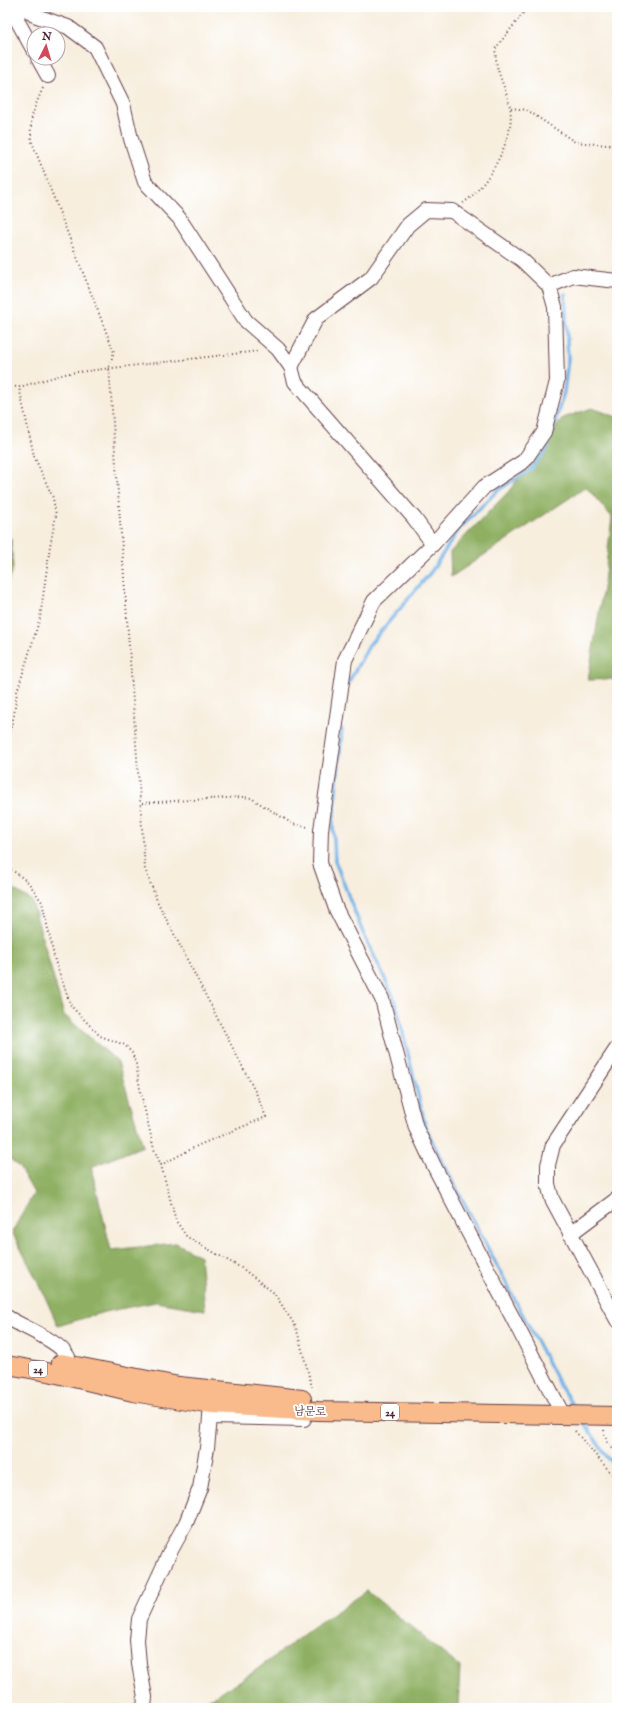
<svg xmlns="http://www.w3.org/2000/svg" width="624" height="1715" font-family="'IM FELL English','Noto Serif KR',serif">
	<rect width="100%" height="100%" fill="#fff"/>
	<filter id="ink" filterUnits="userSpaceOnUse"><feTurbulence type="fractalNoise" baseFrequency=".025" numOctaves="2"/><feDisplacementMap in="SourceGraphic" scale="8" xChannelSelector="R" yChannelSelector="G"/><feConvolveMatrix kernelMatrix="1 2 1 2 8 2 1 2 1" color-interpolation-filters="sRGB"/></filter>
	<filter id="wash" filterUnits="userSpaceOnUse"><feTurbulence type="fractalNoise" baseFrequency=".012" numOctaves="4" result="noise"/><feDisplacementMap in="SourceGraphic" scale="16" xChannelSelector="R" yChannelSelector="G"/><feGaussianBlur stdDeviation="0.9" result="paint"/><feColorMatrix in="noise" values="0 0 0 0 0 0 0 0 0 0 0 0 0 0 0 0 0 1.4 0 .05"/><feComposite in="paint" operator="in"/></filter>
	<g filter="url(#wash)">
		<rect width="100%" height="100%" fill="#f7eede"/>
		<g fill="#8fb063" stroke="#6c6847">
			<path d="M592 408 617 417V679L588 680 604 582 612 517 586 487 451 577 450 552 509 491 563 418Z"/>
			<path d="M7 538 11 539 13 568 7 584Z"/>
			<path d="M7 885 32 901 64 1015 118 1062 143 1146 91 1167 111 1250 176 1243 200 1256 205 1310 156 1302 104 1312 58 1326 42 1290 12 1232 34 1193 19 1167 7 1156Z"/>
			<path d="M367 1591 460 1667 458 1708H194L248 1676 315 1626Z"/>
		</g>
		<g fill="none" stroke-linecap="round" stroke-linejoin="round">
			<g stroke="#76b3e8" stroke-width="3.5">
				<path d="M347 685 370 644 431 572 459 529 498 490 531 469 547 449 564 392 568 359 565 294"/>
				<path d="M342 729 333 824 335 861 363 933 395 1000 426 1128 436 1149 559 1384 575 1409"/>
				<path d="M583 1421 607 1457 617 1467"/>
			</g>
		</g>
	</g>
	<g filter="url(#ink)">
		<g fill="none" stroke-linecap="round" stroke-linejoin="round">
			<defs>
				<g id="minor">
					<path d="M19 7 17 20 34 51"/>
					<path d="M25 7 34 15 68 27 95 47 123 104 131 139 145 182 179 218 246 321 278 349 291 367 295 382 414 518 433 544 374 601 345 660 321 830 320 863 336 909 382 999 416 1128 434 1166 563 1415"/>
					<path d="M38 58 48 76"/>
					<path d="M549 286 573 276 617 281"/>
					<path d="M291 367 316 319 371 278 408 225 426 210 452 211 522 260 549 286 555 307 557 381 544 432 524 461 484 487 433 544"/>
					<path d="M617 1048 553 1145 548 1165V1184L552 1199 617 1320"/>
					<path d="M570 1234 617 1199"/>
					<path d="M7 1317C22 1327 60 1341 68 1357 70 1362 69 1368 68 1373"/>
					<path d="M210 1417 304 1419"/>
					<path d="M144 1708 145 1697 139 1664 137 1640 139 1619 170 1552 186 1523 200 1488 207 1448 211 1408"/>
				</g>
				<g id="major">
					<path d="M61 1363 179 1386 302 1399"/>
					<path d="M7 1365 53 1373 133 1392 212 1405 318 1411 617 1416"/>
				</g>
			</defs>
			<use href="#minor" stroke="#643e46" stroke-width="16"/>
			<use href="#major" stroke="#643e46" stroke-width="20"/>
			<g stroke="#643e46" stroke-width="2" stroke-dasharray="1 3" stroke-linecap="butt">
				<path d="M43 88C34 108 28 120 32 142L114 352 109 367 145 869 158 903 256 1093 266 1117 199 1145 161 1165"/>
				<path d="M511 108 527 110 575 142 617 146"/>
				<path d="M463 203C487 188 516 137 510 108 508 95 502 83 498 70 496 63 496 56 495 49L528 7"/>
				<path d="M7 386 19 387 69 373 259 351"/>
				<path d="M7 743 14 715 17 692 40 618 50 546 56 515 53 498 34 456 19 387"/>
				<path d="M142 803 242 797 251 798 293 824 308 827"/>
				<path d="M7 869 12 870 28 882 42 902 55 961 71 1006 100 1036 125 1045 132 1053 136 1064 140 1089 154 1149 161 1165 176 1221 187 1237 243 1269 274 1293 296 1327 312 1387"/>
				<path d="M604 1430 607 1442 617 1454"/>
				<path d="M575 1431 617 1480"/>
			</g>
			<use href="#minor" stroke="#fff" stroke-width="14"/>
			<use href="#major" stroke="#fabb8c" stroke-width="18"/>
		</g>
	</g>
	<g text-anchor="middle" stroke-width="4" stroke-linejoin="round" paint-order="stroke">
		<g fill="#fff" stroke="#80626b" stroke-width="1">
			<rect x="29" y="1361" width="18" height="16" rx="3"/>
			<rect x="381" y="1404" width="18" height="16" rx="3"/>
		</g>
		<g font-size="10" font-weight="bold" fill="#4a1f2b">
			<text x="38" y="1373">24</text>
			<text x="390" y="1416">24</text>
		</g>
		<g font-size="11" fill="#4a1f2b" stroke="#fff">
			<text transform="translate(310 1411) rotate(2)" y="4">남문로</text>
		</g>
	</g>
	<rect width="624" height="1715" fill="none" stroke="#fff" stroke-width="24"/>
	<g transform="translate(46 46) rotate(5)"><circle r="19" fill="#ffffff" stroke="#b7a5aa"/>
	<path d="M0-3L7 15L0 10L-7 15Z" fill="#d1495b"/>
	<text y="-6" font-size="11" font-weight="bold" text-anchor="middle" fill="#4a1f2b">N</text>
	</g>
</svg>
